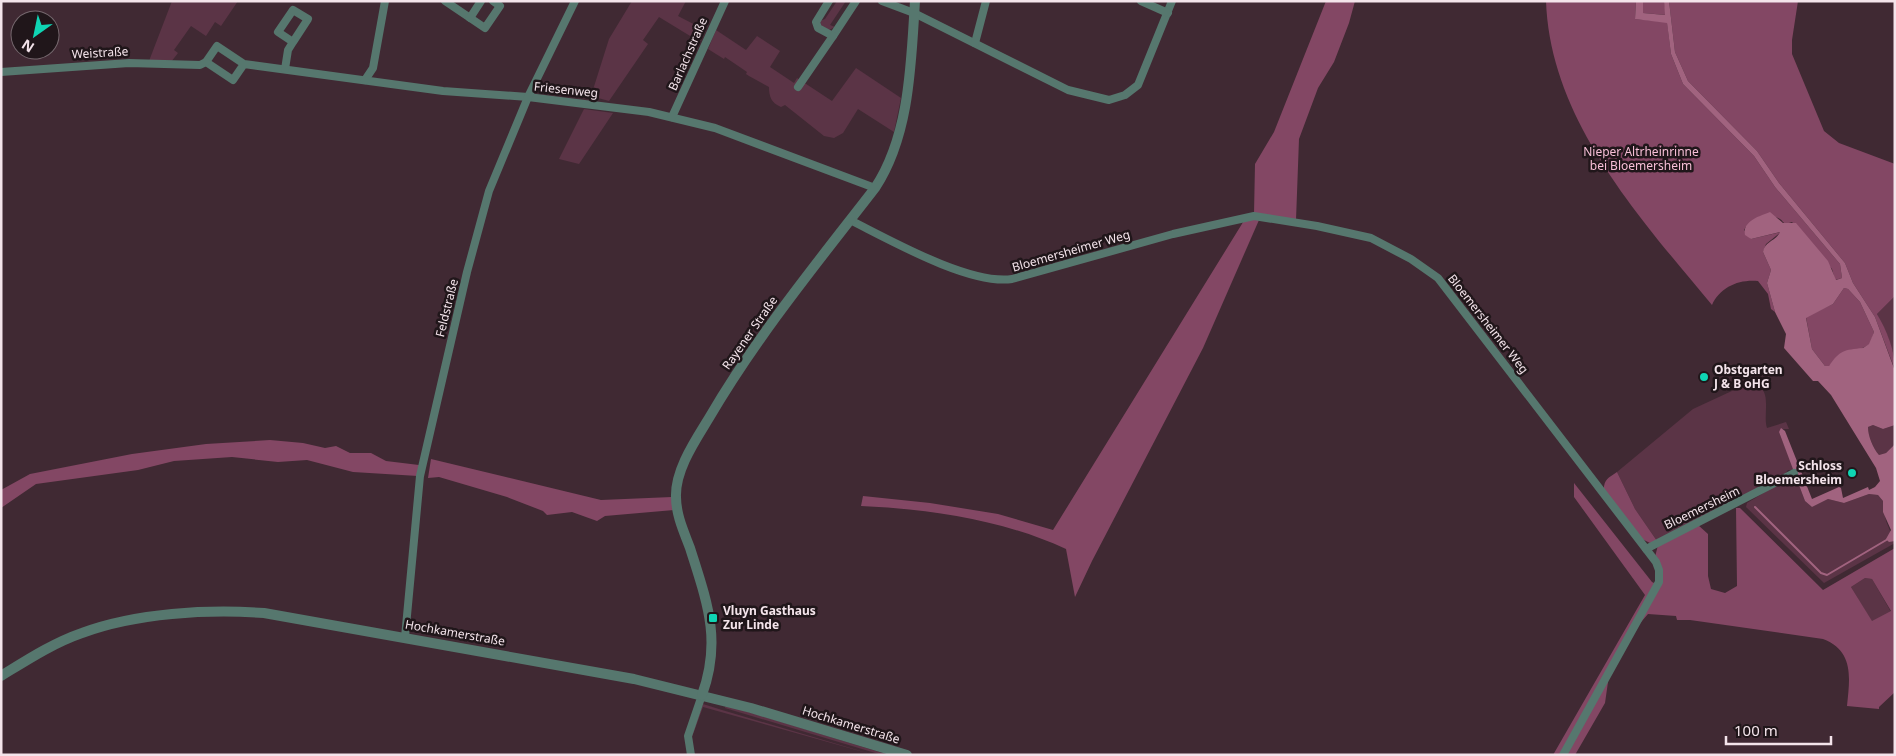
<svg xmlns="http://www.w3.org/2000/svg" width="1896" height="756" font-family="'Noto Sans',sans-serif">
	<rect width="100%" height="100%" fill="#402933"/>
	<g fill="#5b3446">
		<path d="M172 1H238L221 26 215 22 206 36 191 26 174 50 178 53 171 62 149 61Z"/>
		<path d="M632 1H686L678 16 705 30 700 42 659 17 643 40 648 44 609 101 591 96 609 39Z"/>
		<path d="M837 1H846L830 25 835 27 829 30 821 27 820 21 825 19Z"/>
		<path d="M716 30 746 50 757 36 780 51 770 67 794 83 797 78 832 101 856 68 901 98 894 132 858 109 843 133 834 138 824 136 785 105 781 107C771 103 769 96 769 87L749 76 746 74 747 72 725 57 724 59 708 49Z"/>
		<path d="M584 109 613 113 579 164 559 159Z"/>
		<path d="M1895 296V359L1888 337 1877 314Z"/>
		<path d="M1750 385C1775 385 1762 414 1767 428L1786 422 1789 429H1783L1779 432 1794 470H1788L1784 475 1657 541 1635 509 1617 472 1693 409 1734 390Z"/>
		<path d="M1873 425 1883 429 1895 425V444L1886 453 1879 455C1873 448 1868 436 1868 427Z"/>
		<path d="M1795 474 1805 501 1812 507 1828 499 1844 503 1869 494 1878 495 1883 501 1886 521 1895 543 1824 583 1746 507 1747 503Z"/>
		<path d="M1865 578 1872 579 1891 612 1872 622 1851 587Z"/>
		<path d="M703 704 722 710 874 755 703 707 692 737 693 755 690 740Z"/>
		<path d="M726 705 889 755H882L725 708Z"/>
	</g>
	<g fill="#834764" fill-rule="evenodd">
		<path d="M1326 1H1355L1349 23 1334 62 1318 88 1299 139 1296 220 1254 214 1255 164 1274 132Z"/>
		<path d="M1546 1H1636L1635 19 1667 22 1671 54 1683 84 1754 156 1775 187 1840 264 1842 278 1835 280 1832 269 1792 222 1786 224C1783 223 1782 220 1780 219 1769 212 1749 219 1744 230L1751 239 1781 232 1766 244 1763 252 1771 270 1767 283 1775 312 1771 309 1768 294 1758 281C1739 279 1720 287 1712 305 1640 218 1550 120 1546 1Z"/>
		<path d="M1643 1H1664L1666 15 1643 13Z"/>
		<path d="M1669 1H1798L1792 40V54L1824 131 1839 143 1895 164V296L1877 314C1887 331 1895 350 1895 370L1875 317 1853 283 1845 263 1779 183 1757 151 1688 81 1675 52Z"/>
		<path d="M1245 219 1259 220 1203 348 1092 561 1075 597 1066 549C1003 520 931 509 861 506L863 496 930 503 998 514 1053 530Z"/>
		<path d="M1844 288 1848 289 1860 302 1874 332 1870 344 1829 366H1825L1812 349 1806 317 1833 304Z"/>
		<path d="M270 440 303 443 325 448 336 446 350 453H371L386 461 419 465 418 476 353 472 307 460 278 462 232 457 174 461 138 470 36 484 1 508V490L30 474 132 454 206 444Z"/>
		<path d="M431 459 601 500 672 497 674 510 605 516 597 521 572 512 547 515 543 511 507 497 439 477 428 478Z"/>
		<path d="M1617 472 1635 509 1657 541 1650 543 1638 537 1604 492C1603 480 1608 478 1617 472Z"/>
		<path d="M1574 483 1652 582 1656 584 1655 557 1658 545 1698 525 1708 534V576L1711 589 1725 593 1737 586 1736 508H1740L1823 590 1895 548V692L1879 707V709L1847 706C1850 677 1854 651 1823 639L1690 620H1677L1676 616 1648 614 1635 629 1609 675 1605 703 1575 755H1553L1645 595 1574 497ZM1865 578 1872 579 1891 611 1872 621 1851 587Z"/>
	</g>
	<path fill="#a1637f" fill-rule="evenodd" d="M1636 1H1643V13L1665 15 1664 1H1669L1675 52 1688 81 1757 151 1779 183 1845 263 1853 283 1875 317 1895 371V425L1883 429 1873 425 1868 427C1868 436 1873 448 1879 455L1886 453 1895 444V541L1889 542 1886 539 1891 530 1883 512V501L1878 495 1869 494 1844 503 1828 499 1812 507 1805 501 1779 432 1781 428 1785 431 1812 499 1839 487 1841 488 1843 498 1868 487 1869 490 1875 487 1880 481 1876 468 1831 395 1818 381H1813L1784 348 1786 334 1775 312 1767 283 1771 270 1763 252C1765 241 1776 241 1780 232L1751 239 1745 235C1742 221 1760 216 1770 212L1783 223H1796L1828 261 1836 280 1842 278 1840 264 1775 187 1754 156 1683 84 1671 54 1667 23 1635 19ZM1844 288 1848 289 1860 302 1874 332 1869 344 1863 348C1844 350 1840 350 1829 366H1825L1812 349 1806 318 1833 304Z"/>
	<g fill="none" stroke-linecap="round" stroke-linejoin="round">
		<path stroke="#a1637f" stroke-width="2" d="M1755 507 1821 573 1827 575 1888 539"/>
		<g stroke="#56776e" stroke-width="8">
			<path d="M445 1 485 28 500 6 493 1"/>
			<path d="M829 1 816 22 818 28 833 36 856 1"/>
			<path d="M882 1 914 13 1068 90 1109 100 1125 95 1138 85 1172 1"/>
			<path d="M1141 1 1168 13"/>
			<path d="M470 18 481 1"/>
			<path d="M975 43 986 1"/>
			<path d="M244 64 233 80 206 62 217 46 244 64 443 91 528 97 649 112 715 128 875 188"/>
			<path d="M285 69 288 50 293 42 278 32 293 10 308 19 293 42"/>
			<path d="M1 72 129 63 200 65 206 62"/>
			<path d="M365 80 373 68 385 1"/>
			<path d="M798 87 833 36"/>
			<path d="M672 117 725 1"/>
			<path d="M850 220C890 240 969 285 1012 279L1173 234 1254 216 1317 226 1371 238 1411 259 1438 278 1656 562 1659 570V582L1563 755"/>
			<path d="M1646 549 1794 473"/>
			<path d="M405 637 420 476 467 272 489 191 528 97 575 1"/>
			<path d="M691 755 688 736 702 695"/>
		</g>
		<g stroke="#56776e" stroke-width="10">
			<path d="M1 676C27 660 53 643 82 633 136 613 207 609 264 613L634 679 751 708 907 755"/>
			<path d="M702 695C722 640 707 602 690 548 684 532 676 515 676 497 675 470 695 441 709 418 757 336 817 263 875 188 910 135 911 63 915 1"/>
		</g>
	</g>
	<g fill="#0fd5b4" stroke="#20161a" stroke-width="2">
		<circle cx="1704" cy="377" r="5"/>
		<circle cx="1852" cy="473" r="5"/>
		<rect x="708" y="613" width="10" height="10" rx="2.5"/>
	</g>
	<g text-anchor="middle" stroke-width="5" stroke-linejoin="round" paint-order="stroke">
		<g font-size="12" fill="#f4e4eb" stroke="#20161a">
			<text transform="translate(100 53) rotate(-3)" y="4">Weistraße</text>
			<text transform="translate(688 54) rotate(-66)" y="4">Barlachstraße</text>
			<text transform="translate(566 90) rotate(6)" y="4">Friesenweg</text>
			<text transform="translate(1071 251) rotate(-16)" y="4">Bloemersheimer Weg</text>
			<text transform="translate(447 308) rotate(-76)" y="4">Feldstraße</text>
			<text transform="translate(1488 324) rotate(52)" y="4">Bloemersheimer Weg</text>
			<text transform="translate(750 333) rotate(-55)" y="4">Rayener Straße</text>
			<text transform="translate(1702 508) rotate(-26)" y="4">Bloemersheim</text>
			<text transform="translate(455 633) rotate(10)" y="4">Hochkamerstraße</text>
			<text transform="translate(851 725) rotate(17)" y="4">Hochkamerstraße</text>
		</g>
		<g font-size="12" fill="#f7bfd7" stroke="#20161a">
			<text x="1641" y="156">Nieper Altrheinrinne<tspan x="1641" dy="14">bei Bloemersheim</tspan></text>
		</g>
		<g font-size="12" font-weight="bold" fill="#f4e4eb" stroke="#20161a" text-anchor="start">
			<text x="1714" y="374">Obstgarten<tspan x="1714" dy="14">J &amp; B oHG</tspan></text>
			<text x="1842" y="470" text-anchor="end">Schloss<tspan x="1842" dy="14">Bloemersheim</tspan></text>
			<text x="723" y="615">Vluyn Gasthaus<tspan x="723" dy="14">Zur Linde</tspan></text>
		</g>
	</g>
	<rect width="1896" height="756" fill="none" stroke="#f4e4eb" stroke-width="5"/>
	<g transform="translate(35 35) rotate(213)"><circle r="24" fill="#20161a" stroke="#75686e"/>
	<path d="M0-4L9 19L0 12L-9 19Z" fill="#0fd5b4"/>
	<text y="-8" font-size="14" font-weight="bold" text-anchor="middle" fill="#f4e4eb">N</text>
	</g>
	<path d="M1726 736v8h105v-8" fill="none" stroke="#f4e4eb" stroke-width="2.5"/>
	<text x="1734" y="736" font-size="15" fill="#f4e4eb" stroke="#20161a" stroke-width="4" paint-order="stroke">100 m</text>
</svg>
